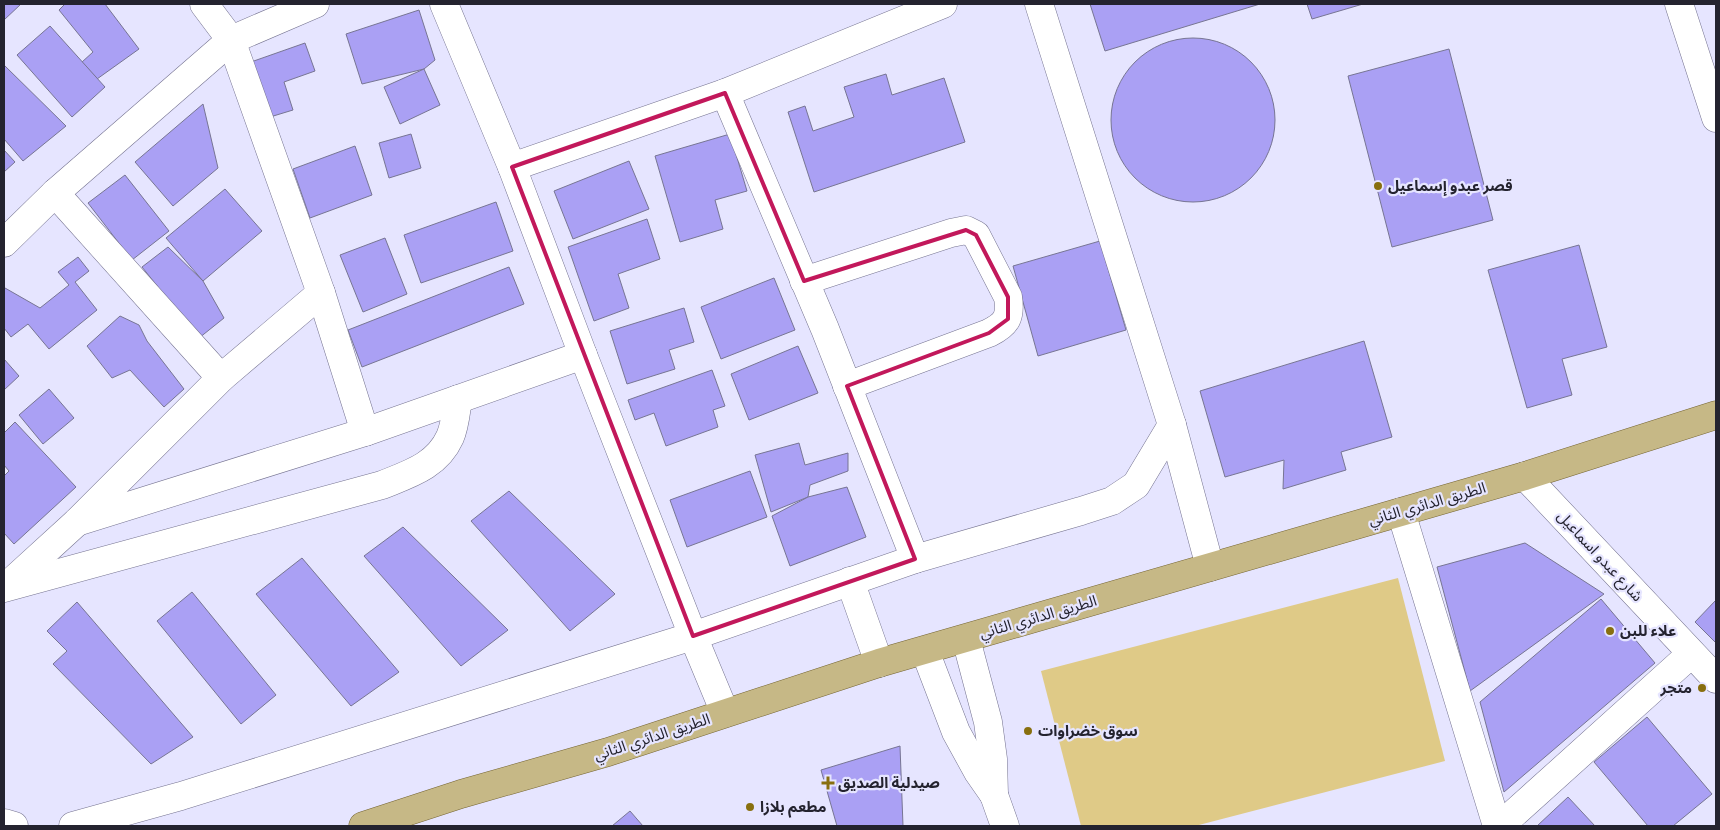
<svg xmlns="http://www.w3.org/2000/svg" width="1720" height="830" font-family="Poppins,'Noto Sans Arabic',sans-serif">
	<rect width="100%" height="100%" fill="#e6e5ff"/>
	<path fill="#dfca87" d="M1398 578 1445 761 1195 826H1081L1041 671Z"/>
	<g fill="#aaa0f4" stroke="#777593">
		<path d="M4 4H21L4 20Z"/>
		<path d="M65 4H105L139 49 97 79 82 62 93 52 59 10Z"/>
		<path d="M1090 4H1260L1105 51Z"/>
		<path d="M1307 4H1363L1312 19Z"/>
		<path d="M419 10 435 60 424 69 362 84 346 34Z"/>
		<path d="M50 26 105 87 72 117 17 55Z"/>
		<circle cx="1193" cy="120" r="82"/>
		<path d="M305 43 315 71 284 82 293 110 270 117 251 62Z"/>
		<path d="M1449 49 1493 220 1392 247 1348 76Z"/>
		<path d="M4 65 66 126 23 161 4 139Z"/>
		<path d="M424 69 440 105 400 124 384 87Z"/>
		<path d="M886 74 892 95 944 78 965 142 814 192 788 112 805 106 813 131 854 117 844 87Z"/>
		<path d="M203 104 218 168 173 206 135 162Z"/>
		<path d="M411 134 421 168 389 178 379 143Z"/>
		<path d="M730 134 747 191 715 200 723 229 680 242 655 156Z"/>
		<path d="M355 146 372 195 310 218 293 169Z"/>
		<path d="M4 150 15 162 4 172Z"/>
		<path d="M629 161 649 209 573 239 554 191Z"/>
		<path d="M125 175 169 231 132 260 88 203Z"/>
		<path d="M225 189 262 231 203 281 166 238Z"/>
		<path d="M496 202 513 251 421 283 404 235Z"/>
		<path d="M647 219 660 259 618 274 629 308 594 321 568 247Z"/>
		<path d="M385 238 407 294 363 312 340 255Z"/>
		<path d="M1100 241 1126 330 1038 356 1013 266Z"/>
		<path d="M1579 245 1607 347 1562 359 1572 395 1527 408 1488 270Z"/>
		<path d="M168 247 203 281 224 318 199 338 142 267Z"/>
		<path d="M78 257 89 271 75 282 97 310 49 349 28 324 11 337 4 328V289L5 288 40 308 69 285 58 272Z"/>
		<path d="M509 267 524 304 362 367 348 330Z"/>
		<path d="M774 278 795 330 721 359 701 307Z"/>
		<path d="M684 308 694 342 669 350 675 369 627 384 610 331Z"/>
		<path d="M120 316 139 325 147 341 184 389 164 407 130 370 112 378 87 346Z"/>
		<path d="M1364 341 1392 437 1341 452 1346 470 1283 489 1284 460 1225 477 1200 391Z"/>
		<path d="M798 346 818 393 749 420 731 374Z"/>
		<path d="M4 359 19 376 4 390Z"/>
		<path d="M712 370 725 406 713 410 718 427 666 446 654 413 635 420 628 400Z"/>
		<path d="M49 389 74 418 43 444 19 415Z"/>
		<path d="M15 422 76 487 14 544 4 533V476L9 471 4 465V433Z"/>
		<path d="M799 443 805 465 848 453V471L810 485 808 497 771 512 755 455Z"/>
		<path d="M750 471 767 517 687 547 670 500Z"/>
		<path d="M847 487 866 537 790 566 772 516 808 497Z"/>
		<path d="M509 491 615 594 570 631 471 521Z"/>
		<path d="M403 527 508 630 461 666 364 556Z"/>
		<path d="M1525 543 1604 594 1470 691 1437 567Z"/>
		<path d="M302 558 399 672 351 706 256 594Z"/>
		<path d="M192 592 276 695 241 724 157 621Z"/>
		<path d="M1601 599 1655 663 1504 792 1480 702Z"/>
		<path d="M1716 600V643L1695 622Z"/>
		<path d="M77 602 193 737 151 764 53 664 67 651 47 631Z"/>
		<path d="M1647 717 1712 794 1673 826H1648L1594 762Z"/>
		<path d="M900 746 903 826H837L821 770Z"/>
		<path d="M1568 797 1595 826H1537Z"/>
		<path d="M630 811 643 826H612Z"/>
	</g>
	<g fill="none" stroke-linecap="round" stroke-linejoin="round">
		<defs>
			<g id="minor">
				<path d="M204 4 231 40 321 293 365 432"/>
				<path d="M444 4 512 167 583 355 693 636 725 713"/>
				<path d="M1039 4 1172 425 1210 567"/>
				<path d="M1679 4 1716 118"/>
				<path d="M725 93 825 329 915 559"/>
				<path d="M512 167 725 93 943 4"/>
				<path d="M55 193 221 378"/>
				<path d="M4 243 55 193 231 40 315 4"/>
				<path d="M804 281 951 233 966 230 976 235 1008 297C1011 317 1007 324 989 333L847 386"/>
				<path d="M1525 476 1716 679"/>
				<path d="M1401 512 1497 826"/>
				<path d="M77 522 365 432 583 355"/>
				<path d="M850 581 879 663"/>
				<path d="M8 585 77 522 221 378 321 293"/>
				<path d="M4 588 382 485C409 474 437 466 450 437 455 426 456 411 458 399"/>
				<path d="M966 639 988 722 993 759 994 795"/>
				<path d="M925 651 956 732 978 772 994 795 1005 826"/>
				<path d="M4 823 14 826"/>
				<path d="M73 826 181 796 693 636 915 559 1081 511 1112 501 1136 485 1172 425"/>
				<path d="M1500 826 1691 654"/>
			</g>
			<path id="major" d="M363 826 461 794 608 752 879 663 1525 476 1716 415"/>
		</defs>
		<use href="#minor" stroke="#767491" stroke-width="29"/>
		<use href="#major" stroke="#756533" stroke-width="29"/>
		<use href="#minor" stroke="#fff" stroke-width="28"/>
		<use href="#major" stroke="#c6b886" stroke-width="28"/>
	</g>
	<path fill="none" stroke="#c2185b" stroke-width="4" stroke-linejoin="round" d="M725 93 804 281 966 230 976 235 1008 297V319L989 333 847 386 915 559 693 636 512 167Z"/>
	<g fill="#886f0f" stroke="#e6e5ff" stroke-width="2">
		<circle cx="1378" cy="186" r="5"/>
		<circle cx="1610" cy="631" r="5"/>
		<circle cx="1702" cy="688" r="5"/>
		<circle cx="1028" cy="731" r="5"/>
		<path d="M825.5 775.5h5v5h5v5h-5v5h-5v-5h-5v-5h5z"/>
		<circle cx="750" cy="807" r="5"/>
	</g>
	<g text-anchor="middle" stroke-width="4.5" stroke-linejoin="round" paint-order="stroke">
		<g font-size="15" font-weight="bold" fill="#24232f" stroke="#e6e5ff" text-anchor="start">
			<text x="1388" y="191">قصر عبدو إسماعيل</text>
			<text x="1620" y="636">علاء للبن</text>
			<text x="1692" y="693" text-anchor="end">متجر</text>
			<text x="1038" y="736">سوق خضراوات</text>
			<text x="838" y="788">صيدلية الصديق</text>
			<text x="760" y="812">مطعم بلازا</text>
		</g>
		<g font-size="15" fill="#24232f" stroke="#e6e5ff">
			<text transform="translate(1427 504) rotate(-16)" y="5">الطريق الدائري الثاني</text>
			<text transform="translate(1600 556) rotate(47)" y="5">شارع عبدو اسماعيل</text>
			<text transform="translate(1038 617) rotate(-16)" y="5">الطريق الدائري الثاني</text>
			<text transform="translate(652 737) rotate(-18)" y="5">الطريق الدائري الثاني</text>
		</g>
	</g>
	<rect width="1720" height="830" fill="none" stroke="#24232f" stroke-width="10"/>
</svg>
